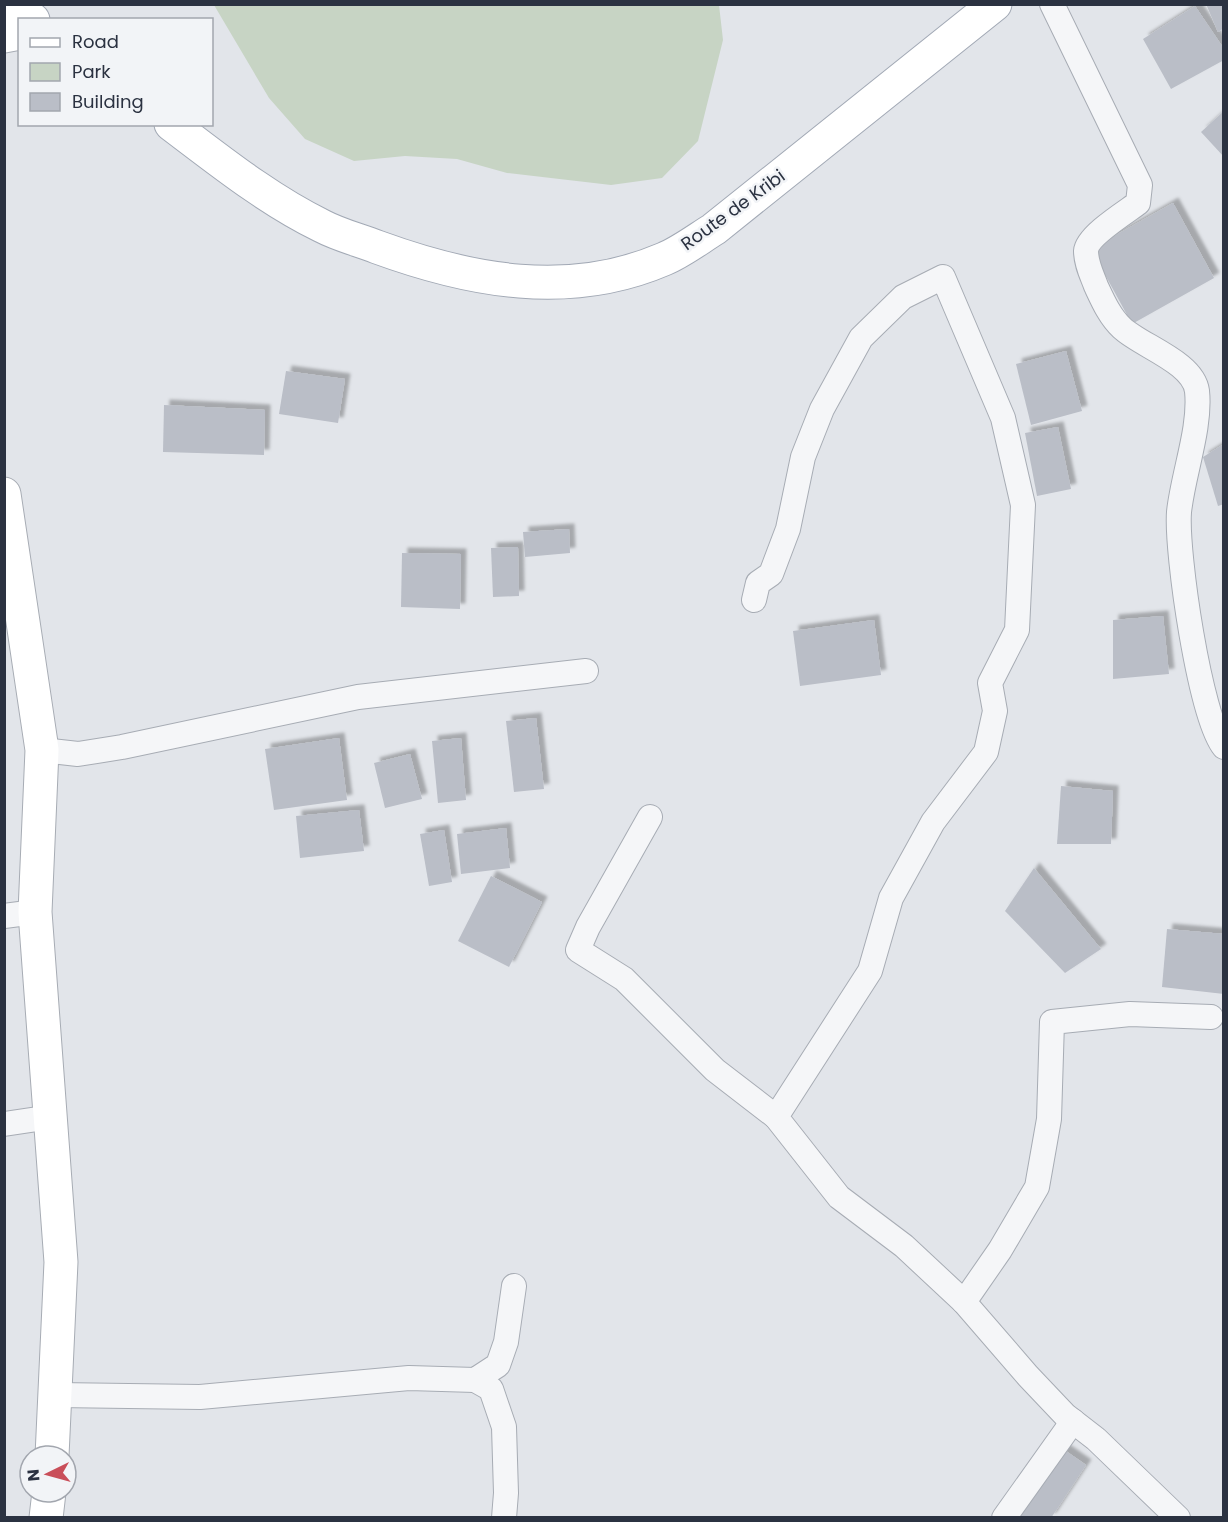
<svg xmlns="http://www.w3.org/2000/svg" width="1228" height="1522" font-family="Poppins,sans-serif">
	<defs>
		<filter id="shadow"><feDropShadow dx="5.5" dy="-5.5" stdDeviation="1.5" flood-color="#0004"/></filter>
	</defs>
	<rect width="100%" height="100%" fill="#e2e5ea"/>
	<path fill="#c7d4c4" d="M214 5H719L723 40 698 141 662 178 611 185 507 173 457 159 405 156 354 161 305 139 269 98Z"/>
	<g fill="#babec7" filter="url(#shadow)">
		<path d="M1206 4H1224V28L1218 32Z"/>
		<path d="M1195 6 1224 49V60L1171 89 1143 39Z"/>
		<path d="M1224 111V157L1201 132Z"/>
		<path d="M1173 203 1214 278 1132 324 1091 249Z"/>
		<path d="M1066 351 1082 411 1031 425 1016 364Z"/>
		<path d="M286 371 345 379 338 423 279 414Z"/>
		<path d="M164 405 265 410 264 455 163 452Z"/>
		<path d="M1058 427 1071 489 1037 496 1025 433Z"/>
		<path d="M1224 444V504L1218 506 1203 457Z"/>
		<path d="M569 529 570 553 525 557 523 532Z"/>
		<path d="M518 547 519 596 493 597 491 548Z"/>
		<path d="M402 553 461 554 460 609 401 607Z"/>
		<path d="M1163 616 1169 674 1113 679V620Z"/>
		<path d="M874 620 881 675 800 686 793 631Z"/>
		<path d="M536 718 544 789 514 792 506 721Z"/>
		<path d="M339 738 347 800 274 810 265 749Z"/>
		<path d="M461 738 466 800 438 803 432 741Z"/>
		<path d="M410 754 422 799 385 808 374 763Z"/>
		<path d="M1061 786 1113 791 1111 844H1057Z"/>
		<path d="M359 810 364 851 300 858 296 816Z"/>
		<path d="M506 828 510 868 461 874 457 834Z"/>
		<path d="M444 830 452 882 429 886 420 834Z"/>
		<path d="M1034 868 1101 949 1065 973 1005 911Z"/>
		<path d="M491 876 542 902 509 967 458 941Z"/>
		<path d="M1167 929 1224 934V994L1162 987Z"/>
		<path d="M1060 1447 1086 1465 1051 1518H1014Z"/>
	</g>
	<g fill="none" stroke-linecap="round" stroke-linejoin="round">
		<defs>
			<g id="street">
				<path d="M1052 4 1140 185 1138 203C1126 212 1087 236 1086 251 1086 264 1092 275 1096 286 1103 301 1110 317 1122 328 1141 346 1193 362 1197 391 1201 428 1183 474 1179 512 1176 553 1200 717 1224 747"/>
				<path d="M754 600 758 583 771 574 788 529 803 457 822 409 861 338 903 297 943 277 1003 418 1023 505 1017 630 990 683 995 711 986 752 933 822 891 898 870 971 776 1117 839 1197 904 1246 964 1302 1028 1376 1065 1415 1096 1439 1178 1518"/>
				<path d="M42 750 78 754 122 747 358 697 586 671"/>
				<path d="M650 817 588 927 578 950 624 979 715 1070 776 1117"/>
				<path d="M4 916 35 912"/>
				<path d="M4 1124 51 1117"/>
				<path d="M964 1302 1000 1250 1037 1187 1049 1119 1052 1022 1130 1014 1211 1017"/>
				<path d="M475 1380 491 1389 504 1427 506 1493 504 1518"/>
				<path d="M57 1395 200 1397 409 1378 475 1380 498 1365 506 1342 514 1286"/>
				<path d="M1004 1518 1073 1421"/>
			</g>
			<g id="secondary">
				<path d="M4 36 20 33"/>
				<path d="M4 494 42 750 35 912 61 1262 52 1456"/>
				<path d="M46 1518 49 1492"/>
			</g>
			<g id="primary">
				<path d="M13 4 33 20"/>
				<path d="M171 124C220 161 267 199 322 226 339 235 359 240 377 247 470 281 569 300 664 259 681 252 698 239 714 229L995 4"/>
			</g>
		</defs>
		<use href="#street" stroke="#a7acb4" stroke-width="26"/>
		<use href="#secondary" stroke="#a7acb4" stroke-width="35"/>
		<use href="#primary" stroke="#a2a9b5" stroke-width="35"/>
		<use href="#street" stroke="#f5f6f8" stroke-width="24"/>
		<use href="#secondary" stroke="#fff" stroke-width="33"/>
		<use href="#primary" stroke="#fff" stroke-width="33"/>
	</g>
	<g text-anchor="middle" stroke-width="5" stroke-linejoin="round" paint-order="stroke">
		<g font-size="18" fill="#2b3241" stroke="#f2f4f7">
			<text transform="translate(733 210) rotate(-36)" y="6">Route de Kribi</text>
		</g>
	</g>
	<rect width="1228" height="1522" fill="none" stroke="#2b3241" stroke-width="12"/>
	<rect x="18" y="18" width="195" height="108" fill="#f2f4f7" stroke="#a2a6ae" stroke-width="1.5"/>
	<rect x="30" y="38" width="30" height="9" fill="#ffffff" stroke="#a2a6ae" stroke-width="1.5"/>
	<text x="72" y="48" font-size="18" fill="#2b3241">Road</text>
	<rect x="30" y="63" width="30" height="18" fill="#c7d4c4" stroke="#a2a6ae" stroke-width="1.5"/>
	<text x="72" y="78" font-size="18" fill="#2b3241">Park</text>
	<rect x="30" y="93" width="30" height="18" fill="#babec7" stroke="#a2a6ae" stroke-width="1.5"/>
	<text x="72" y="108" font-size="18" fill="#2b3241">Building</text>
	<g transform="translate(48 1474) rotate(265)"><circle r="28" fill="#f2f4f7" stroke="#a2a6ae" stroke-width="1.5"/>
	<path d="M0-4.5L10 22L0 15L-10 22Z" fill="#c94e59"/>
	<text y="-9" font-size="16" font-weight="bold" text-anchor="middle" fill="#2b3241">N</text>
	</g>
</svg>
